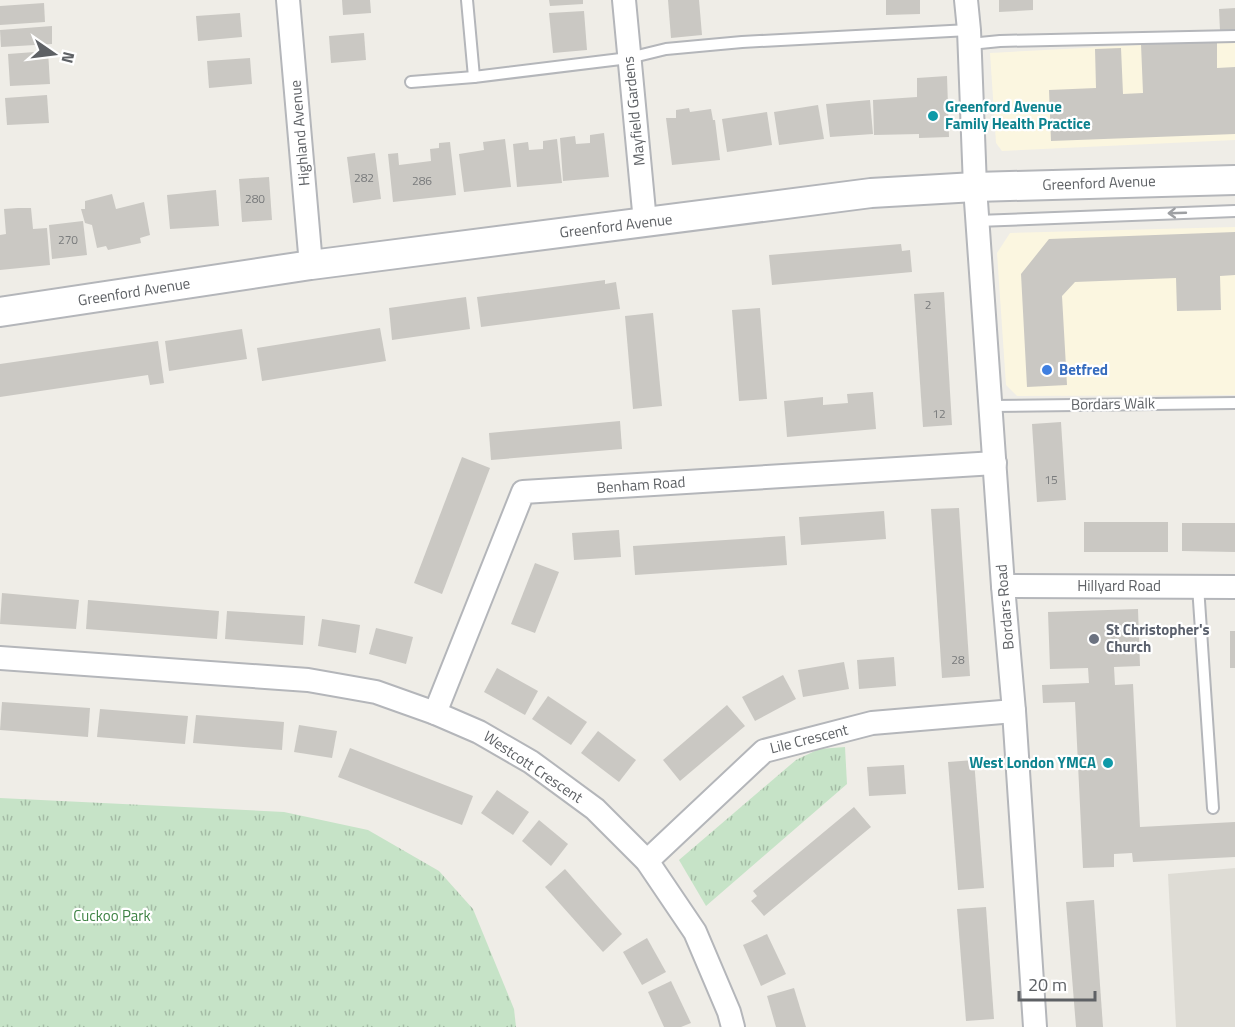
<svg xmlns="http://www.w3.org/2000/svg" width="1235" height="1027" font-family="'Titillium Web',sans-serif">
	<defs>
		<pattern id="grass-tufts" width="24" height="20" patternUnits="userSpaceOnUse" patternTransform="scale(1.5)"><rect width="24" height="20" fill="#c6e3c7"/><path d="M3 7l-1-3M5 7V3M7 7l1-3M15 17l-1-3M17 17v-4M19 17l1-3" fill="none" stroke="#a4bba5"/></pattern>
	</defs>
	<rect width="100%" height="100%" fill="#efede7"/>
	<g fill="#fbf6e0">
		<path d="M1235 40V140L1002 151 996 143 990 53Z"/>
		<path d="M1235 227V395L1017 396 1006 385 997 253 1010 233Z"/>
	</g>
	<path fill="#dedcd5" d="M1235 868V1027H1176L1168 874Z"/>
	<g fill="url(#grass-tufts)">
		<path d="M845 747 847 784 706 906 679 860 796 760 819 749Z"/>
		<path d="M0 798 284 812 368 830 439 871 473 909 514 1009 516 1027H0Z"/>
	</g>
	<g fill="#cac8c3">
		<path d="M342 0H370L371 13 343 15Z"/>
		<path d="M549 0H583V4L550 6Z"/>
		<path d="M668 0H699L702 35 671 38Z"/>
		<path d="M886 0H920V14L886 15Z"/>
		<path d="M999 0H1033V10L999 12Z"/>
		<path d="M44 3 45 22 0 25V6Z"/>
		<path d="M1235 8V30L1220 31 1219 9Z"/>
		<path d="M584 11 587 50 553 53 549 13Z"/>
		<path d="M240 13 242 37 198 41 196 16Z"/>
		<path d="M52 26V44L1 47 0 30Z"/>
		<path d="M364 33 366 60 331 63 329 36Z"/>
		<path d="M1217 41V68L1235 67V134L1051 141 1049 90 1096 88 1095 49 1121 48 1123 94 1143 93 1141 44Z"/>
		<path d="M48 51 50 84 10 86 8 54Z"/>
		<path d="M250 58 252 84 209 88 207 61Z"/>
		<path d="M947 76 949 137 919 138V134L874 135 873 100 917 97V78Z"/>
		<path d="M47 95 49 123 7 125 5 98Z"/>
		<path d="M870 100 873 134 830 137 826 104Z"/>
		<path d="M818 105 824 139 779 145 774 112Z"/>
		<path d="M689 108 690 112 711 109 713 120H715L720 160 672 165 666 118H676V110Z"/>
		<path d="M767 112 772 145 727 152 722 119Z"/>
		<path d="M604 133 609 177 563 181 560 138 575 136 576 144 590 143V135Z"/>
		<path d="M505 139 511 187 464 192 459 154 484 150 483 142Z"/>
		<path d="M557 139 562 183 517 187 513 144 528 142 529 150 543 149V141Z"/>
		<path d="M450 142 456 195 393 202 388 154 398 153 399 165 431 161 430 149 439 148V143Z"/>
		<path d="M375 153 381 199 353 203 347 157Z"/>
		<path d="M269 177 272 220 242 222 239 179Z"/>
		<path d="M216 190 219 226 170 229 167 195Z"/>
		<path d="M112 194 116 209 144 202 150 235 140 238 141 243 108 250 106 246 97 248 92 225 85 223 81 209H85V201Z"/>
		<path d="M18 208H31L33 229 47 228 50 265 0 270V235L6 234 4 209Z"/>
		<path d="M83 221 87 255 52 259 49 225Z"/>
		<path d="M1235 232V275L1220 276 1221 310 1177 311 1176 278 1075 282 1062 296 1067 385 1027 387 1021 274 1049 239Z"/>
		<path d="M901 244 902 251 910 250 912 272 772 285 769 255Z"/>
		<path d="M605 280V284L616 282 620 309 481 327 477 297Z"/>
		<path d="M944 292 952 425 923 427 914 294Z"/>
		<path d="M466 297 470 329 392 340 389 308Z"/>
		<path d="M760 308 767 399 739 401 732 310Z"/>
		<path d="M653 313 662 406 633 409 625 316Z"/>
		<path d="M380 328 386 361 262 381 257 348Z"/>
		<path d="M242 329 247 359 169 371 165 341Z"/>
		<path d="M158 341 164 383 150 385 148 375 0 397V364Z"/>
		<path d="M873 392 876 429 787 437 784 401 823 397V405L848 403 847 394Z"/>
		<path d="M620 421 622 449 491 460 489 433Z"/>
		<path d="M1061 422 1066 500 1037 502 1032 424Z"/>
		<path d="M462 457 490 468 442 594 414 583Z"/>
		<path d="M959 508 970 676 942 678 931 509Z"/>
		<path d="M884 511 886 539 801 545 799 517Z"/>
		<rect x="1084" y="522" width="84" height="30"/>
		<path d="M1182 523H1235V552L1182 551Z"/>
		<path d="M619 530 621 557 574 560 572 533Z"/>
		<path d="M785 536 787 565 635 575 633 546Z"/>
		<path d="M535 563 559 572 535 633 511 624Z"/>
		<path d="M2 593 79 600 76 629 0 624Z"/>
		<path d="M88 600 219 611 217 639 86 629Z"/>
		<path d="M1138 609 1140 666 1114 667 1115 685 1133 684 1140 827 1235 822V857L1133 862 1132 853 1114 854V867L1083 868 1075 702 1043 703 1042 685 1089 683 1088 668 1050 669 1048 612Z"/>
		<path d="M227 611 305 616 303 645 225 639Z"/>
		<path d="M322 619 360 625 356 653 318 646Z"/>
		<path d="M376 628 413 637 406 664 369 654Z"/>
		<rect x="1230" y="631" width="5" height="37"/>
		<path d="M894 657 896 686 859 689 857 660Z"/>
		<path d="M844 662 849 689 803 697 798 670Z"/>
		<path d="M497 668 538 691 525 715 484 692Z"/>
		<path d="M783 675 796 699 755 721 742 697Z"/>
		<path d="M548 696 587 722 571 745 532 719Z"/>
		<path d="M2 702 90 708 88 737 0 730Z"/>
		<path d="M727 705 745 726 680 781 663 760Z"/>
		<path d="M100 709 188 716 185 744 97 737Z"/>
		<path d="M196 715 284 722 282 750 193 743Z"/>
		<path d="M299 725 337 731 332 758 294 752Z"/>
		<path d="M598 731 636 760 619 782 581 753Z"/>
		<path d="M350 748 473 796 462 825 338 777Z"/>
		<path d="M974 760 984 888 958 890 948 762Z"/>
		<path d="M904 765 906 794 869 796 867 767Z"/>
		<path d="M497 790 529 812 513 835 481 813Z"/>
		<path d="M854 807 871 827 764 916 751 901 757 896 753 891Z"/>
		<path d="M539 820 568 844 551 866 522 841Z"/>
		<path d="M565 869 622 934 603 952 545 887Z"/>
		<path d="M1094 900 1103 1027H1076L1066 902Z"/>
		<path d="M986 907 994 1019 966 1021 957 909Z"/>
		<path d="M767 934 786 974 761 986 743 945Z"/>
		<path d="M647 938 666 972 642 985 623 952Z"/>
		<path d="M671 981 691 1023 681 1027H664L648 992Z"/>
		<path d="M794 988 806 1027H776L767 996Z"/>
	</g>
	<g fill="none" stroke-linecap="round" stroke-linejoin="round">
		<defs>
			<g id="service">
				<path d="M467 0 474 77"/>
				<path d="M970 44 1000 41 1235 36"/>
				<path d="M411 82 474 77 629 58 666 49 742 42 969 30"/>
				<path d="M977 221 1235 211"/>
				<path d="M991 406 1235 403"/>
				<path d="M1198 586 1213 808"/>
			</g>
			<g id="minor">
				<path d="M288 0 311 265"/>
				<path d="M624 0 645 222"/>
				<path d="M966 0 969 30 975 187 1003 586 1014 711 1035 1027"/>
				<path d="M1003 586 1235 587"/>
				<path d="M0 658 308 680 376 692 435 713 479 732 531 762 595 809 647 861 695 932 729 1012 733 1027"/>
				<path d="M435 713 523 492 995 463"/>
				<path d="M647 861 764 751 872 723 1014 711"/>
			</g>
			<path id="tertiary" d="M0 312 311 265 871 193 975 187 1235 180"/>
		</defs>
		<use href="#service" stroke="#b4b6ba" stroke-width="14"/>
		<use href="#minor" stroke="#b4b6ba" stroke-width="26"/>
		<use href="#tertiary" stroke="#b4b6ba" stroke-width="32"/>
		<use href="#service" stroke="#fff" stroke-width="10"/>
		<use href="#minor" stroke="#fff" stroke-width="22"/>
		<use href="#tertiary" stroke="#fff" stroke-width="28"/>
	</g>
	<defs><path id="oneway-shaft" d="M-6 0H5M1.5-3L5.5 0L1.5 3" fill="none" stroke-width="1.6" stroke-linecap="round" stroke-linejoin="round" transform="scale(1.5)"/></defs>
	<use stroke="#9ea0a3" href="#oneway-shaft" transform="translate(1177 213) rotate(178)"/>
	<g fill="#0f9aa8" stroke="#fff" stroke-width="2">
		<circle cx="933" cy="116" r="6"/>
		<circle cx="1108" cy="763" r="6"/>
	</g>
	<circle fill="#3f7fe0" stroke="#fff" stroke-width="2" cx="1047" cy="370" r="6"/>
	<circle fill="#6b7280" stroke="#fff" stroke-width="2" cx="1094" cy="639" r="6"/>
	<g text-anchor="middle" stroke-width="4.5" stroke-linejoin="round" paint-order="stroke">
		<g font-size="12" fill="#797b7c">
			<text x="364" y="182">282</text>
			<text x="422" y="185">286</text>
			<text x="255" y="203">280</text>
			<text x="68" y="244">270</text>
			<text x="928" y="309">2</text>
			<text x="939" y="418">12</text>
			<text x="1051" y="484">15</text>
			<text x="958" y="664">28</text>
		</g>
		<g font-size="15" font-weight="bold" fill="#0d838f" stroke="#fff" text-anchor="start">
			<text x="945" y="112">Greenford Avenue<tspan x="945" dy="17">Family Health Practice</tspan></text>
			<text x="1096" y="768" text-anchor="end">West London YMCA</text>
		</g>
		<g font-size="15" fill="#5e6165" stroke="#fff">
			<text transform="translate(634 111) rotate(-96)" y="5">Mayfield Gardens</text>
			<text transform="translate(300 133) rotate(-95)" y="5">Highland Avenue</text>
			<text transform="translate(1099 183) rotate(-2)" y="5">Greenford Avenue</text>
			<text transform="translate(616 226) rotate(-7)" y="5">Greenford Avenue</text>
			<text transform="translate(134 292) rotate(-9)" y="5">Greenford Avenue</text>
			<text transform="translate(1113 404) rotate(-1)" y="5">Bordars Walk</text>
			<text transform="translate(641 485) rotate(-4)" y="5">Benham Road</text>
			<text x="1119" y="591">Hillyard Road</text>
			<text transform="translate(1005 607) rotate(-95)" y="5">Bordars Road</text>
			<text transform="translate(809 739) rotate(-14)" y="5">Lile Crescent</text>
			<text transform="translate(533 767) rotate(34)" y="5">Westcott Crescent</text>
		</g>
		<g font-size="15" font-weight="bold" fill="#366cbe" stroke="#fff" text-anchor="start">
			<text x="1059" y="375">Betfred</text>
		</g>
		<g font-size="15" font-weight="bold" fill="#5b616d" stroke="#fff" text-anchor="start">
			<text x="1106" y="635">St Christopher's<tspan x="1106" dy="17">Church</tspan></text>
		</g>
		<g font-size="15" fill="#3f8345" stroke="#fff">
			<text x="112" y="921">Cuckoo Park</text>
		</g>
	</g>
	<g transform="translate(54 54) rotate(104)" stroke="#ffffff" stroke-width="4.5" paint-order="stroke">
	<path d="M0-4.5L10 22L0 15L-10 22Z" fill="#5e6165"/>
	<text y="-9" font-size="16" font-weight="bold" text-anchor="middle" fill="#5e6165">N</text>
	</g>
	<path d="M1019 991v9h76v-9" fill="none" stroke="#5e6165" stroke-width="3"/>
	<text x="1028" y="991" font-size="18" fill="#5e6165" stroke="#ffffff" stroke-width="4.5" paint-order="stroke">20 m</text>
</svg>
